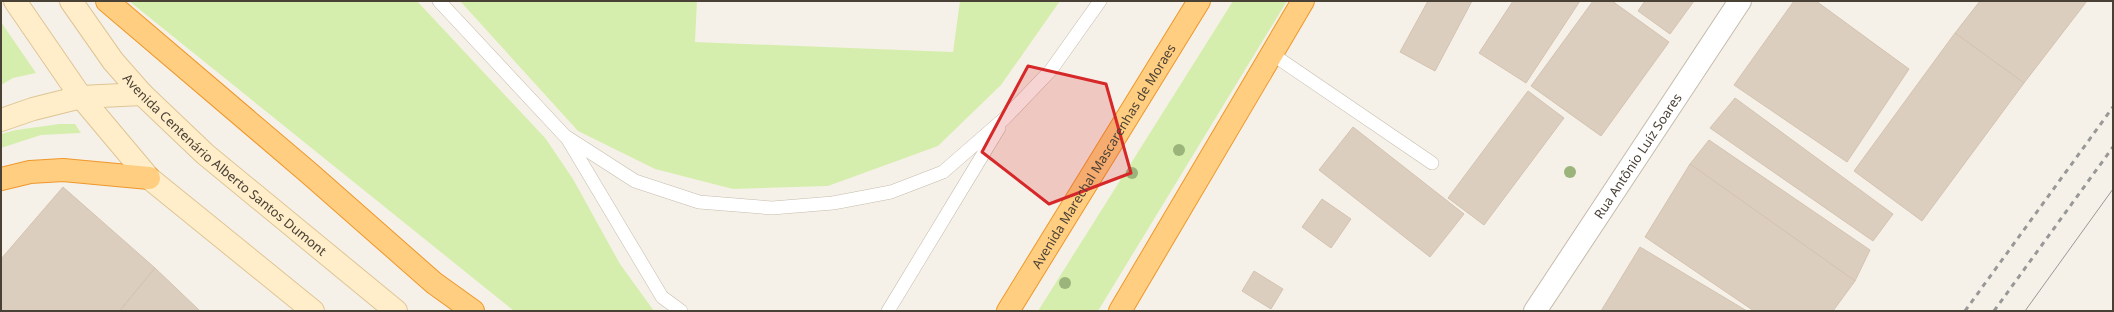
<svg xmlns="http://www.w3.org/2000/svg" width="2114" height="312" font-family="'Noto Sans',sans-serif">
	<rect width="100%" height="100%" fill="#f6f1e8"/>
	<g fill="#d6eead">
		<path d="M129 1H417L546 139 573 179 620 264 654 311H514Z"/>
		<path d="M460 1H697L695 42 953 52 960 1H1060L1001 85 938 146 828 186 733 189 655 169 578 131Z"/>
		<path d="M1233 1H1287L1098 311H1038Z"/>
		<path d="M1 22 36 73 13 78 1 85Z"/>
		<path d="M59 124H75L81 133 41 135 1 148V134L16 130Z"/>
	</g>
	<g fill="#dccebf" stroke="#d4c3af">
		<path d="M1428 1H1472L1435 71 1400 52Z"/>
		<path d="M1513 1H1580L1526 83 1479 53Z"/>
		<path d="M1593 1H1612L1669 42 1601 136 1531 86Z"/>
		<path d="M1645 1H1694L1670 34 1638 11Z"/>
		<path d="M1794 1H1816L1909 69 1847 162 1734 85Z"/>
		<path d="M1980 1H2087L2024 83 1955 33Z"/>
		<path d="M1955 33 2024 83 1922 221 1854 171Z"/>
		<path d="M1528 91 1564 118 1484 225 1448 198Z"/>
		<path d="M1735 98 1893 214 1873 241 1710 128Z"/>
		<path d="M1353 127 1464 214 1430 257 1319 170Z"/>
		<path d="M1709 140 1870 250 1855 281 1690 164Z"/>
		<path d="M1690 164 1855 281 1833 311H1754L1645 237Z"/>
		<path d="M63 187 155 268 119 311H1V259Z"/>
		<path d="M1322 199 1351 219 1331 248 1302 227Z"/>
		<path d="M1640 247 1747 311H1601Z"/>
		<path d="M155 268 200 311H120Z"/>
		<path d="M1254 271 1283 289 1271 309 1242 291Z"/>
	</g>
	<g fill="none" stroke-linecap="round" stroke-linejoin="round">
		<defs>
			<g id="service">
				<path d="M439 1 565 136 635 181 699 202 772 208 833 203 891 192 943 172 1005 118 1051 70 1100 1"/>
				<path d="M1272 54 1432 163"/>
				<path d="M567 138 662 297 681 311"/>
				<path d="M888 311 999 128"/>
			</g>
			<g id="minor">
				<path id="s1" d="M1535 311 1740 1"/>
			</g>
			<g id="secondary">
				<path d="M15 1 81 97 149 178 313 311"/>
				<path id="s2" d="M71 1 113 61 142 94 205 154 396 311"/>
				<path d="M1 120 33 109 81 97 142 94"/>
			</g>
			<g id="trunk">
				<path d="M107 1 309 173 434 283 473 311"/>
				<path d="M1 179 30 172 63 170 149 178"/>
				<path id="s3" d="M1008 311 1199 1"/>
				<path d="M1120 311 1303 1"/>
			</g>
		</defs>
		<use href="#service" stroke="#c5bbac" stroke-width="14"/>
		<use href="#minor" stroke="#c5bbac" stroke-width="24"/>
		<use href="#secondary" stroke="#dec595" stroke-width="24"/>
		<use href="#trunk" stroke="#ee972a" stroke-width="24"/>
		<use href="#service" stroke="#fff" stroke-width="13"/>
		<use href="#minor" stroke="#fff" stroke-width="22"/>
		<use href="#secondary" stroke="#ffeec9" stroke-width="22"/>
		<use href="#trunk" stroke="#ffce81" stroke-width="22"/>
		<path stroke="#989898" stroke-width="1" d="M2025 311 2113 189"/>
		<g stroke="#989898" stroke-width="3" stroke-dasharray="5 5" stroke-linecap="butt">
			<path d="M1965 311 2113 107"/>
			<path d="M1994 311 2113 147"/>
		</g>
	</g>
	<g fill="#9ab47b">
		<circle cx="1179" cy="150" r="6"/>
		<circle cx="1570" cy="172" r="6"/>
		<circle cx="1132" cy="173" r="6"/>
		<circle cx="1065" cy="283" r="6"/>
	</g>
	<path fill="#d62828" fill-opacity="0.2" stroke="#d62828" stroke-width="3" stroke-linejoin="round" d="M1028 66 1106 84 1131 173 1049 204 982 152Z"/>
	<g text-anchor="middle" stroke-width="4" stroke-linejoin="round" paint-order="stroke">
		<g font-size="13" fill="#4a4136" stroke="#fff">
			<text dy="5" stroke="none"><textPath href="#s3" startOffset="182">Avenida Marechal Mascarenhas de Moraes</textPath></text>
			<text dy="5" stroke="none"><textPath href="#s1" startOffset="186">Rua Antônio Luíz Soares</textPath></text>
			<text dy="5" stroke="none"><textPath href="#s2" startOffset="226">Avenida Centenário Alberto Santos Dumont</textPath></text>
		</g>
	</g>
	<rect width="2114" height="312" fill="none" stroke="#4a4136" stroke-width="4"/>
</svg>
